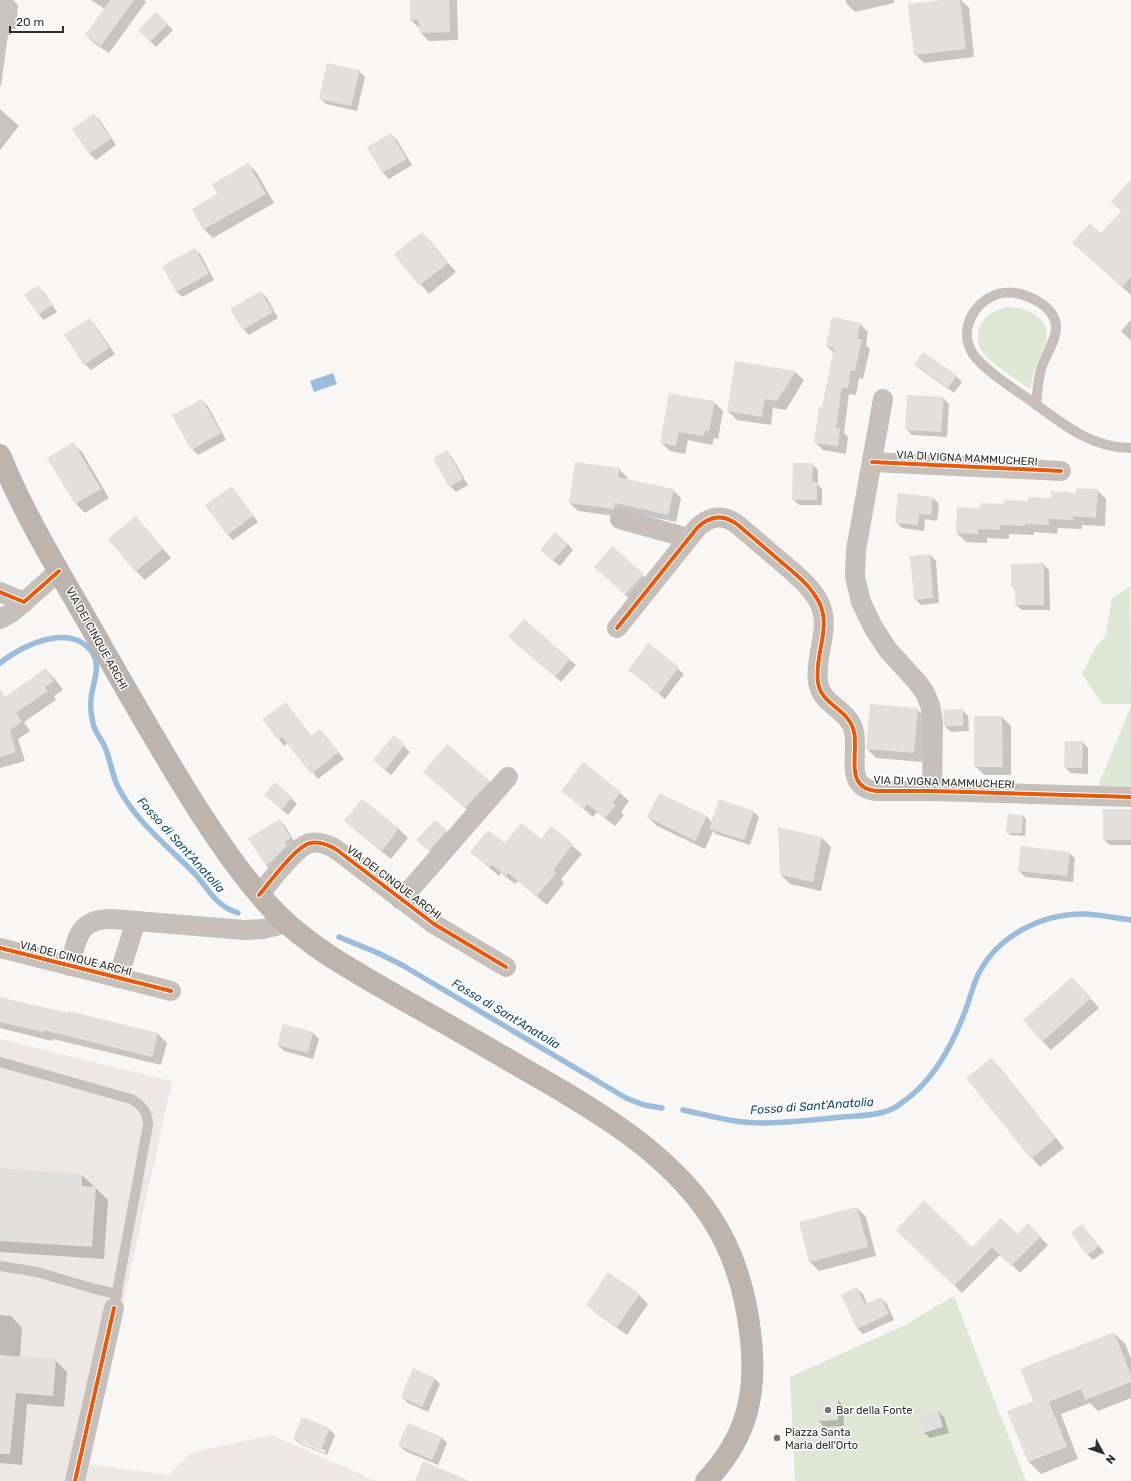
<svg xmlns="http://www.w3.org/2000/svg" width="1131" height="1481" font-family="Rubik,sans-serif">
	<rect width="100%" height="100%" fill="#f9f7f6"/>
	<path fill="#eee7e4" d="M0 1039 172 1081 88 1464 169 1475 190 1453 271 1435 376 1481H0Z"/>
	<g fill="#dde7d3">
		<path d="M1007 307C1025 307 1048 316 1047 338 1046 347 1039 357 1036 365 1033 373 1032 381 1030 389 1019 381 987 361 981 350 977 343 977 334 980 326 986 314 995 310 1007 307Z"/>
		<path d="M1130 586 1131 704H1102L1082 674 1095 648 1105 637 1112 599Z"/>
		<path d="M1131 706V787L1098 786Z"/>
		<path d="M954 1296 1026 1481H795L790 1377 903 1326Z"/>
	</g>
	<path fill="#9bbddb" d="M333 373 337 384 314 392 310 381Z"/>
	<g fill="#0003" fill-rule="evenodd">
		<path d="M0 0H13L18 5 16 29H12L11 35H8L1 86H0Z"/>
		<path d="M91 0H144L146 2 109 53 94 43 86 35 105 9Z"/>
		<path d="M411 0H457L458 40 429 41 420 32V29L411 20Z"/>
		<path d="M846 0H894V3L855 12 846 3Z"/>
		<path d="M952 0H961L969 8 974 57 924 63 915 54Z"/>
		<path d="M156 13 173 30 156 47 139 30Z"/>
		<path d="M359 71 365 77 357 111 326 104 320 98Z"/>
		<path d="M0 109 19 126 0 150Z"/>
		<path d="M94 115 100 120 116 145 96 160 90 154 73 129Z"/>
		<path d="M391 134 397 140 412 165 389 179 383 173 368 148Z"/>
		<path d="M248 164 257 173 274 203 213 238 204 229 219 195Z"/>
		<path d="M1131 189V295L1074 243 1101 234 1122 212Z"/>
		<path d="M422 233 431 242 456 272 429 294 395 255Z"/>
		<path d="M195 249 201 255 214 280 182 297 176 291Z"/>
		<path d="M38 287 44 292 57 312 44 320 38 314Z"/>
		<path d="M261 292 267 298 278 318 249 335 243 329Z"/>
		<path d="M89 319 95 325 115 354 91 370 85 364Z"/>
		<path d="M1131 320V341L1121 331Z"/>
		<path d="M860 324 868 332 866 345 870 349 863 379 859 378 856 395 849 394 844 433 848 437 846 454 823 450 815 442 834 353 827 346Z"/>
		<path d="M915 364 956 376 962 382 954 393 921 370Z"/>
		<path d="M795 372 804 380 786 410 773 408 771 425 737 420 728 411Z"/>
		<path d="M943 398 949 404 947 437 912 435 906 429Z"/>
		<path d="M202 400 208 406 226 440 198 455 192 449Z"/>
		<path d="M714 402 723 411 718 439 714 438 712 445 688 440 685 454 670 451 661 442Z"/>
		<path d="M73 444 82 452 109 498 85 513 76 504 49 458Z"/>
		<path d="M446 451 452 457 468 485 456 492 450 486Z"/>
		<path d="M812 464 818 470V485L822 489V505H799L793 499Z"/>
		<path d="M619 469 627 477V480L673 490 681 498 676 522 622 511V517L578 511 570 503Z"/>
		<path d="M232 487 258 522 233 540 227 534Z"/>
		<path d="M1097 490 1106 499 1105 526 1082 525V529L1058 528 1057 534 1034 532V535L1009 534V539L987 538V543L966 542 957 533 981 509 1051 500Z"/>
		<path d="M933 498 939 504 937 521 925 519 924 531 902 528 896 522Z"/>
		<path d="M145 527 171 558 145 580 136 571Z"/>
		<path d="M568 544 573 550 560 566 547 556Z"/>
		<path d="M612 547 649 581 631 600 601 572Z"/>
		<path d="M930 555 936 561 939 603 921 605 915 599Z"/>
		<path d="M1043 564 1049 570 1050 610H1022L1016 605V591L1012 586Z"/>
		<path d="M524 620 576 665 561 682 515 642Z"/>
		<path d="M648 645 684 674 665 699 629 670Z"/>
		<path d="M46 670 55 679 63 690 54 696 56 700 24 722 30 731 18 739 25 761 0 768V701Z"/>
		<path d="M286 703 312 737 320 730 344 759 318 779 288 743 284 746 264 720Z"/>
		<path d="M917 709 926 718 922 762 876 758 867 749Z"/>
		<path d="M962 710 968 716 969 731 951 732 945 726Z"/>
		<path d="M1002 717 1011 726V775H984L975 766Z"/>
		<path d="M394 737 410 752 391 775 380 766Z"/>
		<path d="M1083 742 1088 748V774L1071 773 1065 767Z"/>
		<path d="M433 780 489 781 498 790 475 817Z"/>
		<path d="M562 791 620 793 629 801 621 812 624 815 615 826 597 812 593 817Z"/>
		<path d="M660 794 707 817 712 822 754 812 759 817 750 845 716 834 713 831 705 849 657 826 648 817Z"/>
		<path d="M291 798 297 804 288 815 271 800Z"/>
		<path d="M362 800 399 829 408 838 391 859 355 830 346 821Z"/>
		<path d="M1131 810V845H1110L1104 840Z"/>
		<path d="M1023 816 1026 819 1025 836 1010 835 1008 832Z"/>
		<path d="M279 820 285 826 296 844 272 871 266 865 250 840Z"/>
		<path d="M551 828 582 854 561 879 564 883 547 905 518 881 515 884 501 873 499 876 471 852 505 844 541 840Z"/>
		<path d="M779 829 822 838 831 847 821 891 790 884 781 875Z"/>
		<path d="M446 831 452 837 435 856 424 846Z"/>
		<path d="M1069 853 1075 858 1073 882 1025 877 1019 871Z"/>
		<path d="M1072 978 1099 1008 1051 1050 1042 1041Z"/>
		<path d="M0 998 158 1034 167 1043 161 1065 53 1039 52 1041 0 1028Z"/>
		<path d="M283 1025 313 1033 319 1039 313 1059 284 1051 278 1045Z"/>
		<path d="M991 1059 1000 1068 1064 1148 1040 1167 1032 1158Z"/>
		<path d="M0 1169 82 1175 108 1200 104 1259 0 1252Z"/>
		<path d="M857 1208 866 1217 876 1256 819 1271 810 1262 800 1223Z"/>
		<path d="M1028 1225 1048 1245 1020 1273 1001 1254 962 1293 897 1229 972 1249 1017 1236Z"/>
		<path d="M1082 1226 1104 1252 1093 1260 1087 1254Z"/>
		<path d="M857 1289 863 1294 867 1304 881 1298 887 1304 894 1320 863 1334 857 1328Z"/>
		<path d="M639 1295 648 1304 627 1335 596 1313 587 1304Z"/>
		<path d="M0 1315 11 1316 22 1328 20 1358 55 1360 67 1372 64 1407 27 1404 22 1465 0 1463Z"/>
		<path d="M1114 1333 1126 1345 1131 1359V1398L1098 1411 1090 1403 1061 1414 1078 1459 1041 1474 1029 1462 1034 1401Z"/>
		<path d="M434 1378 440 1384 428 1412 408 1403 402 1397Z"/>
		<path d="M837 1399 843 1405 844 1426 824 1427 819 1421Z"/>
		<path d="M938 1411 944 1417 949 1433 930 1438 924 1433Z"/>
		<path d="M329 1429 335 1435 327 1455 300 1444 294 1439ZM300 1440 326 1451 325 1453 300 1443Z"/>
		<path d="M441 1437 447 1443 438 1465 405 1451 399 1445Z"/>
	</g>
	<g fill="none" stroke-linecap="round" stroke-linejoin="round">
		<g stroke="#9bbddb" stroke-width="5.5">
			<path d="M0 663C23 645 70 622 92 652 102 667 92 684 91 699 90 707 91 715 93 723 95 734 103 740 106 750 111 762 112 775 118 787 136 822 169 847 196 875 210 891 216 906 238 913"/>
			<path d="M339 937 378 953 402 965 626 1098 644 1105 662 1108"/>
			<path d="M683 1110C703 1114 722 1120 743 1122 775 1125 810 1120 842 1117 856 1116 871 1116 884 1112 890 1110 896 1108 900 1104 931 1084 951 1048 964 1014 969 1002 972 989 977 977 996 936 1042 913 1086 914 1101 915 1116 918 1131 920"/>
		</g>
	</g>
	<g fill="#e1e0df">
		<path d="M110 0H134L101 46 85 35Z"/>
		<path d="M410 0H449L450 32 419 33V20H410Z"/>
		<path d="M943 0H960L966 49 914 55 908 4Z"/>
		<path d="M156 12 168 24 150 42 138 30Z"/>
		<path d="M327 63 360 70 351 106 319 99Z"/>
		<path d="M94 113 111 139 89 154 72 129Z"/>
		<path d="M391 133 407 159 382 173 367 147Z"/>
		<path d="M248 163 266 194 203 230 192 209 217 194 212 184Z"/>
		<path d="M1131 179V277L1122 287 1072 243 1090 223 1101 233 1121 211 1111 202Z"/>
		<path d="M422 232 448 263 419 286 394 254Z"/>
		<path d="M195 248 209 274 176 292 162 266Z"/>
		<path d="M38 285 52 305 38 315 24 295Z"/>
		<path d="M261 291 273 312 243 330 230 309Z"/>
		<path d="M832 317 861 323 857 339 862 340 855 371 851 370 848 388 842 387 836 428H840L838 446 814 443 819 407H822L834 348 826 346Z"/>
		<path d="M90 318 109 348 84 365 64 335Z"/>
		<path d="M923 352 957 375 948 388 914 364Z"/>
		<path d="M735 361 796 371 777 401 765 399 762 417 727 411Z"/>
		<path d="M669 393 715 401 709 431 705 430 704 436 679 432 676 446 660 443Z"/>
		<path d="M907 395 944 397 941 432 905 430Z"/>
		<path d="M202 399 221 433 191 450 172 415Z"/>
		<path d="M73 442 101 489 75 504 47 458Z"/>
		<path d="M447 450 463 479 449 487 433 458Z"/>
		<path d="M575 462 620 468 618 477 674 489 668 515 615 503 614 509 569 503Z"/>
		<path d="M793 463H813L812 482H817V500H792Z"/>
		<path d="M232 486 253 516 227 535 205 505Z"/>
		<path d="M1077 488 1098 489 1096 518 1073 516V520L1049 519V525L1025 524V526L1001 525 1000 530 978 529V534L956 533 957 507 980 508V503L1004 504V500L1028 501 1029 497 1051 498V491L1076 493Z"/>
		<path d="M898 493 933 497 931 515 919 514 918 525 895 523Z"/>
		<path d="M136 516 163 549 135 572 108 539Z"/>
		<path d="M555 532 568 544 553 561 540 550Z"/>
		<path d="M612 546 644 574 625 595 594 567Z"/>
		<path d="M930 554 933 598 914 600 910 556Z"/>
		<path d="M1044 563V605H1015V587H1011V564Z"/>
		<path d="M524 619 570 659 555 677 508 637Z"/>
		<path d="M648 643 679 667 659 694 628 670Z"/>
		<path d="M46 668 54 681 45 687 48 691 16 713 22 722 10 730 16 752 0 757V689L5 697Z"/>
		<path d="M286 702 311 736 320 729 339 752 311 774 282 737 278 740 262 719Z"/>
		<path d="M870 704 918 708 914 753 866 749Z"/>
		<path d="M963 709V726H944L943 710Z"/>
		<path d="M974 716H1002L1003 767H974Z"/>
		<path d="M394 735 405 745 385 770 373 760Z"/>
		<path d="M1065 741H1083L1082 768H1064Z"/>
		<path d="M447 744 490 781 465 808 423 772Z"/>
		<path d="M583 762 621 792 612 803 616 805 605 818 587 804 584 809 561 791Z"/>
		<path d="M275 782 292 797 282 810 264 795Z"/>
		<path d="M659 793 707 816 695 841 647 817Z"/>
		<path d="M362 799 399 828 382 851 344 821Z"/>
		<path d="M719 799 754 811 744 840 709 829Z"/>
		<rect x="1103" y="809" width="28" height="31"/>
		<path d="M1008 814 1023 815 1022 833H1006Z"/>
		<path d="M279 819 291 838 285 842 287 845 271 862 266 865 248 839Z"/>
		<path d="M435 820 447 830 429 851 416 840Z"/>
		<path d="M521 823 541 839 551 826 573 844 553 870 556 873 537 896 508 873 506 876 492 865 490 867 470 852 488 830 505 843Z"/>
		<path d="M778 827 822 837 813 882 780 875Z"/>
		<path d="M1021 846 1070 852 1067 876 1018 871Z"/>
		<path d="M1072 977 1091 998 1042 1042 1023 1020Z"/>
		<path d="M0 997 68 1013 69 1011 158 1033 152 1057 44 1030 43 1032 0 1022Z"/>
		<path d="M283 1024 313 1032 308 1053 277 1045Z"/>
		<path d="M991 1058 1056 1138 1031 1159 966 1078Z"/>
		<path d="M0 1168 82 1174V1186L96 1187 92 1247 0 1241Z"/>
		<path d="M924 1200 972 1247 1001 1218 1017 1234 1028 1223 1041 1236 1011 1266 992 1247 954 1286 896 1230Z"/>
		<path d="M857 1207 868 1247 809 1262 799 1222Z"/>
		<path d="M1082 1224 1099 1246 1087 1255 1071 1233Z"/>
		<path d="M608 1272 640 1294 617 1327 586 1305Z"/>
		<path d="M857 1287 865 1304 881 1297 889 1314 857 1329 841 1295Z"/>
		<path d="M1114 1332 1131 1375V1382L1085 1400 1081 1389 1049 1402 1067 1447 1028 1462 1007 1411 1033 1401 1020 1369Z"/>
		<path d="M0 1355 56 1359 53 1396 16 1393 10 1454H0Z"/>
		<path d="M413 1368 435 1378 422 1407 401 1397Z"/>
		<path d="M838 1398V1420L818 1421 817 1399Z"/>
		<path d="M938 1410 943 1427 923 1433 918 1417Z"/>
		<path d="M302 1417 330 1428 321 1450 293 1439Z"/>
		<path d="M408 1423 442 1437 432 1460 398 1445Z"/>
		<path d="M423 1461 469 1481H415Z"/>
	</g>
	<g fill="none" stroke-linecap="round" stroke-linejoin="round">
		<g stroke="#c7c0ba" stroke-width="10">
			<path d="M1036 405C1037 393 1038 380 1041 369 1045 355 1057 340 1056 326 1055 315 1047 307 1039 302 1027 295 1012 290 998 294 973 302 958 331 973 354 986 372 1016 390 1034 403 1064 425 1092 448 1131 448"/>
			<path d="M0 1062 131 1099C142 1105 148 1112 148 1125L114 1308"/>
			<path d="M0 1266 37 1272 95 1289 117 1294"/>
		</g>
		<g stroke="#c7c0ba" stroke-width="20">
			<path d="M883 399 856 550 855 577 861 602 873 627 888 650 918 683 925 693 930 705 933 722 932 791"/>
			<path d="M872 462 1061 471"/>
			<path d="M620 519 688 538"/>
			<path d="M0 592 24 602 59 571"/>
			<path d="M0 619 11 613 24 602"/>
			<path d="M617 628 697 528C710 515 724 514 738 525 752 537 766 549 779 560 794 573 810 585 819 602 832 628 814 655 818 682 821 706 849 708 854 732 859 754 843 788 877 791H932L1131 797"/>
			<path d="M259 895C270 882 295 847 310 843 320 841 329 845 337 850L434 924 506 967"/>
			<path d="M401 900 508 777"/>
			<path d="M0 948 171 991"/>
			<path d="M70 966C77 938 78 918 113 919L244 930 263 929 287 923"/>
			<path d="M118 978 136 921"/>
			<path d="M75 1481 114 1308"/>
		</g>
		<path stroke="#beb4ae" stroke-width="22" d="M0 455C27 522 67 584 102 647 134 703 165 758 199 811 223 848 247 883 277 914 311 948 354 971 395 995 436 1018 478 1042 519 1066 587 1105 666 1149 710 1216 733 1250 745 1291 750 1331 758 1391 748 1437 706 1481"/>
		<defs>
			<g id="cycleway">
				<path d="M872 462 1061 471"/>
				<path d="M0 592 24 602 59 571"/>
				<path d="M617 628 697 528C710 515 724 514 738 525 752 537 766 549 779 560 794 573 810 585 819 602 832 628 814 655 818 682 821 706 849 708 854 732 859 754 843 788 877 791H932L1131 797"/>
				<path d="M259 895C270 882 295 847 310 843 320 841 329 845 337 850L434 924 506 967"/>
				<path d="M0 948 171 991"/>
				<path d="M75 1481 114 1308"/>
			</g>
		</defs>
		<use href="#cycleway" stroke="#fff" stroke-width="6"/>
		<use href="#cycleway" stroke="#e8590c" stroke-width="4"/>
	</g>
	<g fill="#767574" stroke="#fff" stroke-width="1.5">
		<circle cx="828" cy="1410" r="4"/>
		<circle cx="777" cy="1438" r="4"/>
	</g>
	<g text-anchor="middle" stroke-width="3" stroke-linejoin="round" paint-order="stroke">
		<g font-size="11" fill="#302f2e" stroke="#fff">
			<text transform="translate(967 458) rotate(3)" y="4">VIA DI VIGNA MAMMUCHERI</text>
			<text transform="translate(97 638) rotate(61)" y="4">VIA DEI CINQUE ARCHI</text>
			<text transform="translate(944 782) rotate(2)" y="4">VIA DI VIGNA MAMMUCHERI</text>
			<text transform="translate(394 882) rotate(37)" y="4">VIA DEI CINQUE ARCHI</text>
			<text transform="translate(76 958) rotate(14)" y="4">VIA DEI CINQUE ARCHI</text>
		</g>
		<g font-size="11" fill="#302f2e" stroke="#fff" text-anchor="start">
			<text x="836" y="1414">Bar della Fonte</text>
			<text x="785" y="1436">Piazza Santa<tspan x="785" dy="13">Maria dell'Orto</tspan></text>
		</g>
		<g font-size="12" font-style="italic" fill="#0e4771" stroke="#fff">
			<text transform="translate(181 845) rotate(48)" y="4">Fosso di Sant'Anatolia</text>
			<text transform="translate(506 1014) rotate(31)" y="4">Fosso di Sant'Anatolia</text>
			<text transform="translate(812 1106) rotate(-4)" y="4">Fosso di Sant'Anatolia</text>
		</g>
	</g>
	<g transform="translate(1103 1453) rotate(130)" stroke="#ffffff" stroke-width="3" paint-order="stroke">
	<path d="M0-3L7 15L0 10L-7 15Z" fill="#302f2e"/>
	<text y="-6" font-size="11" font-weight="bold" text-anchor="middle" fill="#302f2e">N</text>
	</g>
	<path d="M10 26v6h53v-6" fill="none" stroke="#302f2e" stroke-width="2"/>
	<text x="16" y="26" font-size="12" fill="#302f2e" stroke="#ffffff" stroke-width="3" paint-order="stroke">20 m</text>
</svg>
